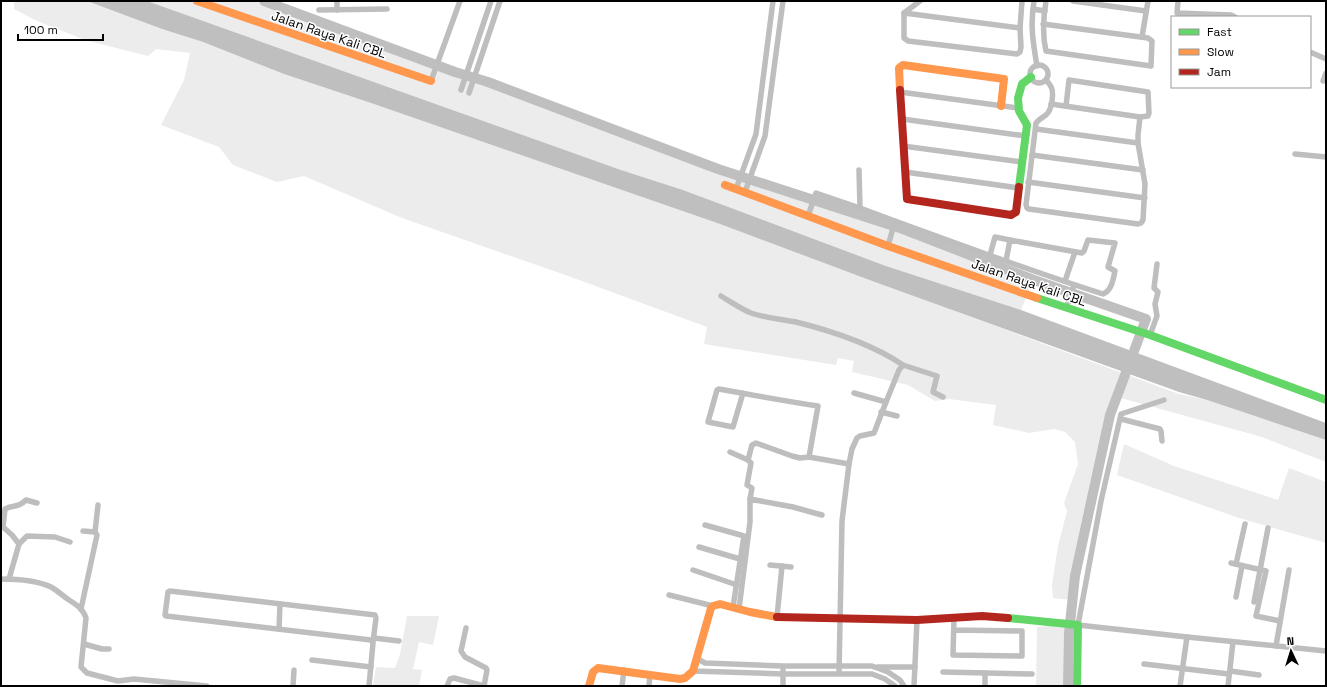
<svg xmlns="http://www.w3.org/2000/svg" width="1327" height="687" font-family="'Space Grotesk',sans-serif">
	<rect width="100%" height="100%" fill="#fff"/>
	<g fill="#ececec">
		<path d="M14 1H87L162 29 203 42 284 74 371 103 720 224 1179 394 1207 400 1326 440V462L1262 437 1117 397 1110 415 1075 576 1073 600 1053 598 1052 585 1058 546 1067 511 1064 503 1078 464 1075 442 1065 432 1054 429 1029 433 993 425 996 405 949 399 935 401 908 385 852 372 854 361 838 358 836 365 704 344 707 327 571 277 402 218 304 176 277 182 233 165 219 147 161 125 184 80 190 53 156 49 148 56 85 40 37 21 14 9Z"/>
		<path d="M147 1H254L1033 280 1021 310 886 266 683 190 621 170Z"/>
		<path d="M1124 444 1174 466 1278 500 1289 468 1326 482V543L1239 518 1117 475Z"/>
		<path d="M407 616H439L433 645 419 642 413 669 422 670 419 686H373L376 667 395 668 400 654Z"/>
		<path d="M1070 624 1068 686H1036L1037 627Z"/>
	</g>
	<path fill="#bfbfbf" d="M87 1H147L621 170 683 190 886 266 1021 310 1326 423V440L1207 400 1179 392 875 282 720 224 371 103 284 74 203 42 162 29Z"/>
	<g fill="none" stroke-linecap="round" stroke-linejoin="round">
		<path stroke="#bfbfbf" stroke-width="10" d="M264 1 455 72 488 82 718 169 903 229 1034 280 1146 319 1110 415 1075 576 1069 633 1068 686"/>
		<g stroke="#bebebe" stroke-width="5.5">
			<path d="M337 1V10"/>
			<path d="M920 1 904 13V38L908 41 1017 54 1020 52 1021 47 1020 28 1022 1"/>
			<path d="M1034 1C1030 26 1033 42 1037 66"/>
			<path d="M1073 1 1146 11"/>
			<path d="M1178 1 1177 13 1231 15 1235 17"/>
			<path d="M1033 9 1045 11"/>
			<path d="M319 10 387 9"/>
			<path d="M904 13 1020 28"/>
			<path d="M1043 24 1148 38 1152 41 1151 66 1046 51C1042 34 1043 19 1046 1"/>
			<path d="M1142 37 1148 1"/>
			<path d="M1310 52 1326 59"/>
			<circle cx="1039" cy="74" r="9"/>
			<path d="M1046 80C1047 82 1049 83 1050 85 1055 91 1052 110 1046 115 1042 118 1039 119 1036 123L1026 205 1027 208 1029 209 1138 224 1141 223 1143 220 1145 184 1138 143V135L1140 117 1148 116 1149 113 1148 92 1069 80 1066 106"/>
			<path d="M431 81 460 1"/>
			<path d="M1323 81 1326 73"/>
			<path d="M461 90 491 1"/>
			<path d="M900 92 1018 108"/>
			<path d="M469 93 500 1"/>
			<path d="M1051 104 1140 117"/>
			<path d="M902 119 1026 136"/>
			<path d="M1036 129 1138 143"/>
			<path d="M903 146 1022 162"/>
			<path d="M1295 154 1326 157"/>
			<path d="M1032 155 1143 170"/>
			<path d="M859 170 860 208 895 221"/>
			<path d="M905 172 1019 188"/>
			<path d="M1028 182 1145 198"/>
			<path d="M736 189 756 134 773 1"/>
			<path d="M745 192 765 136 783 1"/>
			<path d="M808 216 816 193 860 208"/>
			<path d="M888 246 895 221C964 246 1033 272 1103 294 1112 290 1113 280 1115 271L1108 267 1115 243 1088 240 1084 251 1082 253 1010 240 1006 261"/>
			<path d="M990 255 995 237 1010 240"/>
			<path d="M1065 281 1075 252"/>
			<path d="M721 296C731 302 741 309 751 313 765 318 781 319 796 322 832 331 872 344 903 365"/>
			<path d="M1066 308 1074 285"/>
			<path d="M1150 335 1157 316 1155 304 1158 292 1154 288 1157 264"/>
			<path d="M743 393 733 427 708 422 717 390 719 389C752 395 785 401 818 406L809 457"/>
			<path d="M1164 400 1121 414 1101 501 1078 625 1187 637 1326 651"/>
			<path d="M886 402 899 370 903 365 937 376 933 392 943 397"/>
			<path d="M881 412 897 416"/>
			<path d="M1121 419 1160 429 1161 431 1162 441"/>
			<path d="M730 452 748 460 752 445 756 443 792 456 800 458 809 457 849 464"/>
			<path d="M748 460 751 463 747 485 752 488 750 499"/>
			<path d="M705 525 744 536 733 607"/>
			<path d="M95 532 98 505"/>
			<path d="M19 544 27 536 55 537 70 542"/>
			<path d="M699 547 740 559"/>
			<path d="M1231 563 1266 571 1256 616 1280 621"/>
			<path d="M1236 564 1245 524"/>
			<path d="M770 565 791 567"/>
			<path d="M693 570 737 585"/>
			<path d="M1 579C17 579 36 580 51 587 58 591 63 596 69 600 77 605 83 609 86 618L81 667 87 673 118 681 134 679 207 686"/>
			<path d="M9 579 19 544 12 535 3 527 5 509C13 504 17 509 26 500L37 503"/>
			<path d="M669 595 713 606"/>
			<path d="M1236 597 1242 566"/>
			<path d="M1254 602 1268 528"/>
			<path d="M81 609 97 535 95 532 83 531"/>
			<path d="M739 609 750 522V499L793 507 822 515"/>
			<path d="M777 617 782 566"/>
			<path d="M279 629 280 604"/>
			<path d="M954 630 1022 631V656L953 655 954 618"/>
			<path d="M374 638 399 641"/>
			<path d="M84 644 102 649H109"/>
			<path d="M1276 646 1289 570"/>
			<path d="M696 658 705 663 783 666H872L888 672 900 680 904 686"/>
			<path d="M312 660 371 667"/>
			<path d="M1144 664 1229 674"/>
			<path d="M878 667H915"/>
			<path d="M693 671 783 674H872L885 679 895 686"/>
			<path d="M1230 671 1259 675"/>
			<path d="M943 672 1032 674"/>
			<path d="M839 673 842 521 849 464 852 449 857 438 860 436 874 433 886 402 854 393"/>
			<path d="M293 686 294 670"/>
			<path d="M369 686 373 643 371 640 166 616 165 615 168 592 170 591 375 615 376 618 373 642"/>
			<path d="M447 686 450 679 454 678 484 686 487 670 486 668 465 657 461 651 466 628"/>
			<path d="M622 686 624 670"/>
			<path d="M649 686 650 675"/>
			<path d="M783 686V670"/>
			<path d="M914 686 917 620"/>
			<path d="M985 686V673"/>
			<path d="M1180 686 1187 637"/>
			<path d="M1228 686 1233 642"/>
		</g>
		<g stroke="#63d668" stroke-width="8">
			<path d="M1019 187 1027 125 1019 111 1018 98 1022 84 1031 77"/>
			<path d="M1037 298 1150 335 1326 400"/>
			<path d="M1008 618 1078 625 1077 686"/>
		</g>
		<g stroke="#ff974d" stroke-width="8">
			<path d="M197 1 431 81"/>
			<path d="M900 90 899 68 903 65 1004 79 1001 106"/>
			<path d="M725 185 888 246 1037 298"/>
			<path d="M589 686 593 672 598 668 680 679 685 678 693 671 711 608 713 606 720 604 750 612 777 617"/>
		</g>
		<g stroke="#b3261e" stroke-width="8">
			<path d="M900 90 907 199 1011 215 1016 212 1019 187"/>
			<path d="M777 617 917 620 982 616 1008 618"/>
		</g>
	</g>
	<g text-anchor="middle" stroke-width="3" stroke-linejoin="round" paint-order="stroke">
		<g font-size="13" fill="#000" stroke="#fff">
			<text transform="translate(329 34) rotate(19)" y="5">Jalan Raya Kali CBL</text>
			<text transform="translate(1029 282) rotate(19)" y="5">Jalan Raya Kali CBL</text>
		</g>
	</g>
	<rect width="1327" height="687" fill="none" stroke="#000000" stroke-width="4"/>
	<rect x="1171" y="16" width="140" height="72" fill="#ffffff" stroke="#999999"/>
	<rect x="1179" y="29" width="20" height="6" fill="#63d668" stroke="#999999"/>
	<text x="1207" y="36" font-size="12" fill="#000000">Fast</text>
	<rect x="1179" y="49" width="20" height="6" fill="#ff974d" stroke="#999999"/>
	<text x="1207" y="56" font-size="12" fill="#000000">Slow</text>
	<rect x="1179" y="69" width="20" height="6" fill="#b3261e" stroke="#999999"/>
	<text x="1207" y="76" font-size="12" fill="#000000">Jam</text>
	<g transform="translate(1291 651) rotate(356)" stroke="#ffffff" stroke-width="3" paint-order="stroke">
	<path d="M0-3L7 15L0 10L-7 15Z" fill="#000000"/>
	<text y="-6" font-size="11" font-weight="bold" text-anchor="middle" fill="#000000">N</text>
	</g>
	<path d="M18 34v6h85v-6" fill="none" stroke="#000000" stroke-width="2"/>
	<text x="24" y="34" font-size="12" fill="#000000" stroke="#ffffff" stroke-width="3" paint-order="stroke">100 m</text>
</svg>
